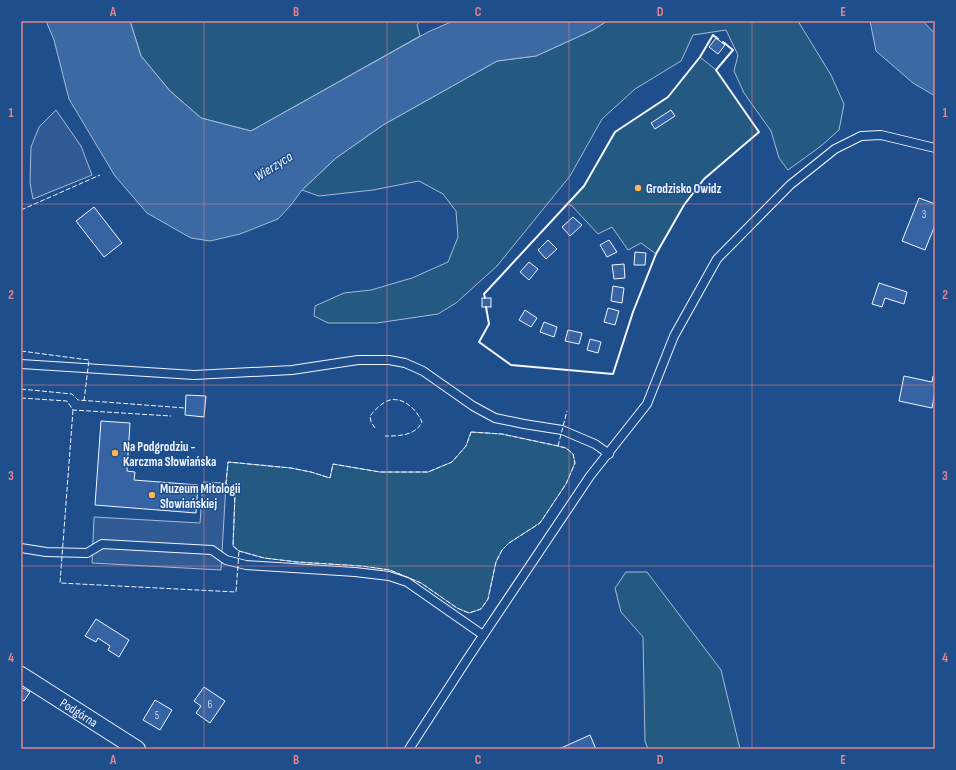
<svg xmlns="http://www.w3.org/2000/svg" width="956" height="770" font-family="'Sofia Sans Condensed',sans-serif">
	<rect width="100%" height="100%" fill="#1f4e8c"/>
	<g fill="#245a82" stroke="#a8bbd7">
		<path d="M130 21H420L417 25 420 36 251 131 201 118 170 91 141 56Z"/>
		<path d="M607 21H798L831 75 844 104 839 130 821 146 788 170 779 158 771 131 744 93 734 71 738 55 726 30 693 35 681 61 635 89 602 119 570 176 497 266 456 303 438 314 377 323H328L314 316 315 306 344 293 371 290 412 278 448 262 458 237 456 211 443 194 419 181 373 190 319 196 302 190 336 158 383 125 497 61 536 56 593 30Z"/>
		<path d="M700 57 716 70 759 132 704 179 684 205 656 254 641 243 628 250 612 227 598 234 572 206 568 204 584 186 615 132 668 97Z"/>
		<path d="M471 432 502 434 558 446 566 448 573 454 575 463 566 484 540 523 509 543 502 550 496 562 488 599 481 609 469 613 457 608 421 583 390 570 362 566 297 562 264 558 239 551 233 546 235 494 226 483 228 462 291 468 311 472 330 478 333 464 380 472H428L452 462 466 446Z"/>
		<path d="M626 572H647L721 670 740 749H648L645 741 643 637 621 612 615 588Z"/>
	</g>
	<g fill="#305b95" stroke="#a8bbd7">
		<path d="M56 110 81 146 92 175 33 199 30 183 31 147 39 127Z"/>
		<path d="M203 482 226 483 221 570 92 563 94 517 200 523Z"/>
	</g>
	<g fill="#3b69a3" stroke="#a8bbd7">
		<path d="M46 21H130L141 56 170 91 201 118 251 131 428 32 453 21H607L593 30 536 56 497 61 383 125 336 158 302 190 291 205 278 219 240 234 210 241 191 238 147 213 115 176 69 99 54 40Z"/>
		<path d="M870 21H923L935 34V96L913 83 876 51Z"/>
	</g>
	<g fill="#3563a3" stroke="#f2f6ff">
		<path d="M716 38 725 45 718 54 709 47Z"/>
		<path d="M671 110 675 116 655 129 651 123Z"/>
		<path d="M919 198 935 204V225L925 250 902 241Z"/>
		<path d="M94 207 122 243 104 257 76 221Z"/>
		<path d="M573 217 582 225 570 236 562 227Z"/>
		<path d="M548 240 557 249 546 259 538 250Z"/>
		<path d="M609 240 617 252 607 257 600 245Z"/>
		<path d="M635 252 646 253 645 265H634Z"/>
		<path d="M529 262 538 269 529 280 520 272Z"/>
		<path d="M624 264 625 278 614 279 612 265Z"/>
		<path d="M879 283 907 292 904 304 885 298 882 307 872 304Z"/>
		<path d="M613 286 624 288 622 303 611 301Z"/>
		<rect x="482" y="298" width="9" height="9"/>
		<path d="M608 308 619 311 615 325 604 322Z"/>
		<path d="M525 310 537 318 531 327 519 320Z"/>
		<path d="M544 322 557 327 554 337 540 332Z"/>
		<path d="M568 330 582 333 579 344 565 341Z"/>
		<path d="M590 339 601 342 598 353 587 350Z"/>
		<path d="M904 376 932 382 933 376H935V392L932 408 899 401Z"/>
		<path d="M186 395 206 396 204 417 185 415Z"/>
		<path d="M101 421 130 423 127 471 135 472 134 480 198 485 196 513 95 505Z"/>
		<path d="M96 619 129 640 119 657 108 650 110 646 98 638 96 642 85 636Z"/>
		<path d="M21 687 30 692 24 701 21 699Z"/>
		<path d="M204 687 225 701 210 723 196 713 201 706 194 701Z"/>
		<path d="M155 700 172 710 160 730 143 720Z"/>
		<path d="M590 735 596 749H559Z"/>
	</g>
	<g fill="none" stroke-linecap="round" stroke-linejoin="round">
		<defs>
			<g id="lane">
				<path d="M21 364 194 375 292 370 358 360H389L405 363 423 371 473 406 495 418 524 424 562 430 595 444 609 454"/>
				<path d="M21 548 46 552 87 553 102 544 212 550 226 560 246 565 355 572 389 576 407 582 483 635"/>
				<path d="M409 749 468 658 590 476 647 404 674 336 717 259 790 185 835 149 861 136 881 135 935 148"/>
			</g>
			<g id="street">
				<path id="s1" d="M21 675 137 749"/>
			</g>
		</defs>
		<use href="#lane" stroke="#f2f6ff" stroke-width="10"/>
		<use href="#street" stroke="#f2f6ff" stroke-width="18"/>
		<use href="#lane" stroke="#1f4e8c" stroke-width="8"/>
		<use href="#street" stroke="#1f4e8c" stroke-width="16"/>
		<g stroke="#f2f6ff" stroke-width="1" stroke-dasharray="5 2" stroke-linecap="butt">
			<path d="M21 210 100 175"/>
			<path d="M21 351 89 360 84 401"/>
			<path d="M21 389 72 394 78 400 185 408"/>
			<path d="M21 398 67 401 73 410 171 416"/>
			<path d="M73 410 60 583 236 592 239 551"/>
			<path d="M375 428 371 422 370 416C375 410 382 402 390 400 404 397 417 410 422 422 415 436 399 436 385 436"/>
			<path d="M471 432 502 434 558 446 566 448 573 454 575 463 566 484 540 523 509 543 502 550 496 562 488 599 481 609 469 613 457 608 421 583 390 570 362 566 297 562 264 558 239 551 233 546 235 494 226 483 228 462 291 468 311 472 330 478 333 464 380 472H428L452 462 466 446Z"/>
			<path d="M558 446 567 411"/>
		</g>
		<g stroke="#f2f6ff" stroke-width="2">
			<path d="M485 298 484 294 584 186 615 132 668 97 700 57 713 35 718 39"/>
			<path d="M486 307 489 324 479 342 511 365 613 374 633 312 656 254 684 205 704 179 759 132 716 70 733 50 723 42"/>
		</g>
	</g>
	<path fill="none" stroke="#e38589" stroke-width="1" stroke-opacity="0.55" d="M204 21V749M387 21V749M569 21V749M752 21V749M21 204H935M21 385H935M21 566H935"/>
	<g fill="#ffb74d" stroke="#1f4e8c" stroke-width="1.5">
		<circle cx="638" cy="188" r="4"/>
		<circle cx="115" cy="453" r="4"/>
		<circle cx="152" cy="495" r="4"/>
	</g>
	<g text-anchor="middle" stroke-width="3" stroke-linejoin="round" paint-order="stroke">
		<g font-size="11" fill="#c3d1e8">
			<text x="924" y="218">3</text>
			<text x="210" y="708">6</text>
			<text x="157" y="719">5</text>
		</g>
		<g font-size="13" font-weight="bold" fill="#f2f6ff" stroke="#1f4e8c" text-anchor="start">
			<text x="646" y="193">Grodzisko Owidz</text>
			<text x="123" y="451">Na Podgrodziu -<tspan x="123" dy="15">Karczma Słowiańska</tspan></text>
			<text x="160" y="493">Muzeum Mitologii<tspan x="160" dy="15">Słowiańskiej</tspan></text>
		</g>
		<g font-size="13" fill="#f2f6ff" stroke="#1f4e8c">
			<text dy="5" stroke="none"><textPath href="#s1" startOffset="69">Podgórna</textPath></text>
		</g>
		<g font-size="14" font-style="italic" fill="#f2f6ff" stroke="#1f4e8c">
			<text transform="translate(273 166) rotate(-32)" y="5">Wierzyca</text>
		</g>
	</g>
	<rect width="956" height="770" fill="none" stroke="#1f4e8c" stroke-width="44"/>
	<rect x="22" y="22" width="912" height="726" fill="none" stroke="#e38589" stroke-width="1.5"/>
	<g font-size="13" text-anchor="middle" font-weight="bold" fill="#e38589">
		<text x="113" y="16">A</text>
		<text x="296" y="16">B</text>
		<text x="478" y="16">C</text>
		<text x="660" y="16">D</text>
		<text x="843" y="16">E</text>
		<text x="11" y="117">1</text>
		<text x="945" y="117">1</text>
		<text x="11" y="299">2</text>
		<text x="945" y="299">2</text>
		<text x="11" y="480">3</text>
		<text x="945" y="480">3</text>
		<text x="11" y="662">4</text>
		<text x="945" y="662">4</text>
		<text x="113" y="764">A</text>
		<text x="296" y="764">B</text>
		<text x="478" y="764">C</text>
		<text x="660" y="764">D</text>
		<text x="843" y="764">E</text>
	</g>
</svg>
